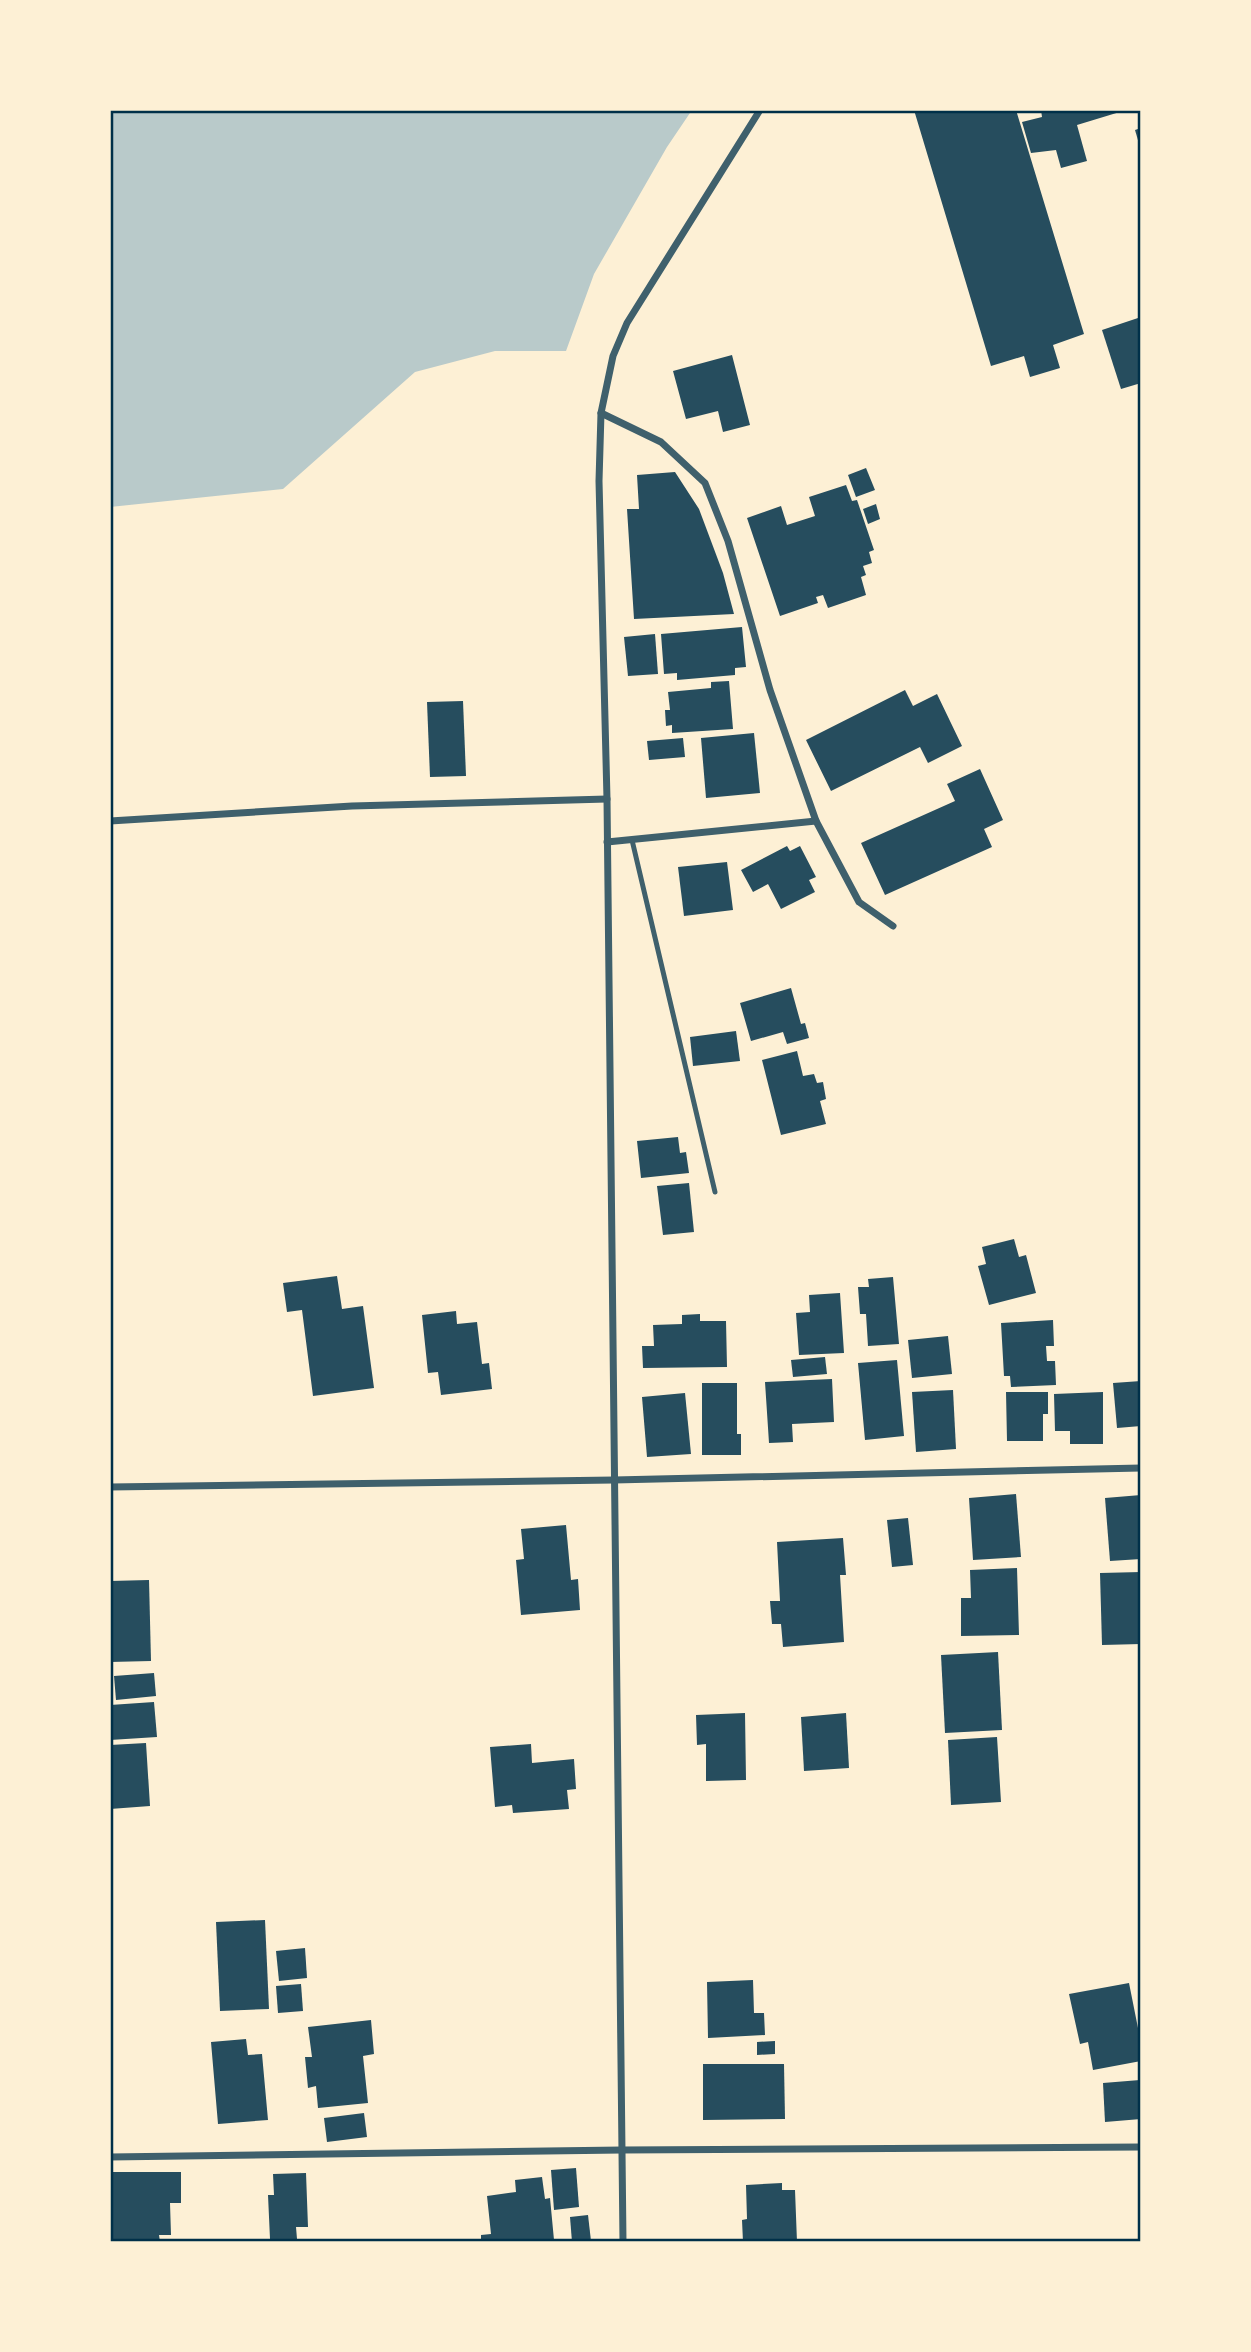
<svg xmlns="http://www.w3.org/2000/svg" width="1251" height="2352" font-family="Jost,sans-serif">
	<rect width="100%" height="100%" fill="#fdf0d5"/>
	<path fill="#b9caca" d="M110 110H692L667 147 594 274 566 351H495L415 372 283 489 110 507Z"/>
	<g fill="#264d5e">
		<path d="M914 110H1016L1084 334 1053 345 1060 368 1030 377 1024 356 991 366Z"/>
		<path d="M1041 110H1123V111L1077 125 1087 161 1061 168 1056 150 1031 153 1022 122 1042 117Z"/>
		<path d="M1141 128V147H1140L1135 130Z"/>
		<path d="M1141 317V383L1121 389 1102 330Z"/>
		<path d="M732 355 750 425 723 432 718 411 686 419 673 371Z"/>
		<path d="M866 468 875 490 856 497 848 475Z"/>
		<path d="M675 472 699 509 723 573 734 614 634 619 627 509H639L637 475Z"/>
		<path d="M846 485 852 501 857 500 874 550 869 552 872 563 863 566 866 575 861 577 866 595 828 608 823 595 816 597 818 603 780 616 747 518 781 506 787 525 815 516 809 497Z"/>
		<path d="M876 504 880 519 868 524 863 509Z"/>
		<path d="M742 627 746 667 735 668V675L677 680V673L664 674 661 634Z"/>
		<path d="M655 634 658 674 628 676 624 637Z"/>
		<path d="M729 681 733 729 672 733V725L666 726 665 710H670L668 692 711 688V682Z"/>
		<path d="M905 690 913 706 937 694 962 746 928 763 920 747 831 791 806 740Z"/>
		<path d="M463 701 466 776 430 777 427 702Z"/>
		<path d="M754 733 760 793 706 798 701 738Z"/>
		<path d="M683 738 685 757 649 760 647 741Z"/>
		<path d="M980 769 1003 820 984 829 992 847 885 895 861 843 955 801 947 784Z"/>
		<path d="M787 846 790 851 800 846 816 877 809 880 815 892 781 909 768 884 753 892 741 870Z"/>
		<path d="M727 862 733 910 684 916 678 867Z"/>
		<path d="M791 988 801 1024 805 1023 809 1038 787 1044 783 1032 751 1041 740 1003Z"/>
		<path d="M736 1031 740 1061 693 1066 690 1037Z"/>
		<path d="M797 1051 803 1076 814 1074 817 1083 823 1082 826 1099 820 1101 826 1124 781 1135 762 1060Z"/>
		<path d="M678 1137 680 1153 686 1152 689 1173 641 1178 637 1141Z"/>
		<path d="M689 1183 694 1232 663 1235 657 1186Z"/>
		<path d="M1014 1239 1019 1257 1026 1255 1036 1293 989 1305 978 1266 986 1264 982 1247Z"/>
		<path d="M337 1276 342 1309 363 1306 374 1388 313 1396 302 1310 287 1312 283 1283Z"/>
		<path d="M893 1277 899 1344 868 1346 866 1314H860L858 1287H869L868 1279Z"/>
		<path d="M840 1293 844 1353 799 1355 796 1313 810 1312 809 1295Z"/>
		<path d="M456 1311 457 1324 477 1322 482 1364 489 1363 492 1389 441 1395 438 1372 428 1373 422 1315Z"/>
		<path d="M700 1314V1321H726L727 1367 643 1368 642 1346H654L653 1325 682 1324V1315Z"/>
		<path d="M1053 1320 1054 1346H1046L1047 1361H1055L1056 1385 1011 1387 1010 1376H1004L1001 1323Z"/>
		<path d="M948 1336 952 1374 912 1378 908 1340Z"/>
		<path d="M825 1357 827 1374 793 1377 791 1360Z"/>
		<path d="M897 1360 904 1436 865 1440 858 1363Z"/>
		<path d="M832 1379 834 1422 792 1424 793 1442 769 1443 765 1382Z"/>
		<path d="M1141 1381V1426L1117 1428 1113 1383Z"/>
		<path d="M702 1383H737V1434H741V1455H702Z"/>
		<path d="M953 1390 956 1449 916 1452 912 1392Z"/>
		<path d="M1006 1392H1048V1414H1043V1441H1007Z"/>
		<path d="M1103 1392V1444H1070V1431H1055L1054 1394Z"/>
		<path d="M685 1393 691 1454 647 1457 642 1397Z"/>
		<path d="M1016 1494 1021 1557 973 1560 969 1498Z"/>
		<path d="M1141 1495V1559L1110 1561 1105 1498Z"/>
		<path d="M908 1518 913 1565 892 1567 887 1520Z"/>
		<path d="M566 1525 571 1580 578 1579 580 1610 521 1615 516 1560 524 1559 521 1529Z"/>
		<path d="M843 1538 846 1575H840L844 1642 783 1647 781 1624H772L770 1601H780L777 1542Z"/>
		<path d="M1017 1568 1019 1635 961 1636V1598H971L970 1570Z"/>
		<path d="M1141 1572V1644L1102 1645 1100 1573Z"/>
		<path d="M149 1580 151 1661 110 1662V1581Z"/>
		<path d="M998 1652 1002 1730 945 1733 941 1655Z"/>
		<path d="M154 1673 156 1696 116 1700 114 1676Z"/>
		<path d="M154 1702 157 1737 110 1740V1705Z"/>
		<path d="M745 1713 746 1780 706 1781V1744L697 1745 696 1715Z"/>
		<path d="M846 1713 849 1768 804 1771 801 1717Z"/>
		<path d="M997 1737 1001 1802 951 1805 948 1740Z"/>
		<path d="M146 1743 150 1806 110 1809V1745Z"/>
		<path d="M531 1744 532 1763 574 1759 576 1789 567 1790 569 1809 513 1813 512 1805 495 1807 490 1747Z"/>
		<path d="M265 1920 269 2009 220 2011 216 1922Z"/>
		<path d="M305 1948 307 1978 279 1981 276 1951Z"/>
		<path d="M753 1980 754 2013H764L765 2035 708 2038 707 1982Z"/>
		<path d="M1129 1983 1141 2043V2061L1093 2070 1088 2042 1080 2044 1069 1994Z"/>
		<path d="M301 1984 303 2011 278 2013 276 1986Z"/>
		<path d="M371 2020 374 2054 363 2056 368 2103 318 2108 316 2086 308 2088 305 2057H312L308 2027Z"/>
		<path d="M246 2039 248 2055 262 2054 268 2120 218 2124 211 2042Z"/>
		<path d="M775 2041V2054L757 2055V2042Z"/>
		<path d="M703 2064H784L785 2119 703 2120Z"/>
		<path d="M1140 2080 1141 2119 1105 2122 1103 2083Z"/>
		<path d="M364 2113 367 2137 327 2142 324 2118Z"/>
		<path d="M576 2168 579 2207 554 2210 551 2170Z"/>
		<path d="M110 2172H181V2203H170L171 2235H159L160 2242H110Z"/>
		<path d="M306 2173 308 2227H296L297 2239H270L268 2195H274L273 2174Z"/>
		<path d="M542 2177 545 2199 550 2198 554 2240 481 2242V2235L491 2234 487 2196 516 2192 515 2180Z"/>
		<path d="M782 2183V2190H795L797 2242H743L742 2220 747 2219 746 2185Z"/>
		<path d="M588 2215 591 2241 572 2242 570 2217Z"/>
	</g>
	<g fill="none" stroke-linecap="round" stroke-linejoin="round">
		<path stroke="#3f606c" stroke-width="5" d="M632 840 715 1192"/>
		<g stroke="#3f606c" stroke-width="7">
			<path d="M601 413 661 442 705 483 728 541 770 690 816 821 859 902 893 926"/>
			<path d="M110 821 352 806 607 799"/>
			<path d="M607 842 816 821"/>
			<path d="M110 1487 614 1480 1141 1468"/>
			<path d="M110 2157 622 2150 1141 2147"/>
			<path d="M623 2242 607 799 599 481 601 413 613 356 627 323 760 110"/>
		</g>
	</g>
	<rect width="1251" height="2352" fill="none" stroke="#fdf0d5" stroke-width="224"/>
	<rect x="112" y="112" width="1027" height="2128" fill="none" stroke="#003049" stroke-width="2.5"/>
</svg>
